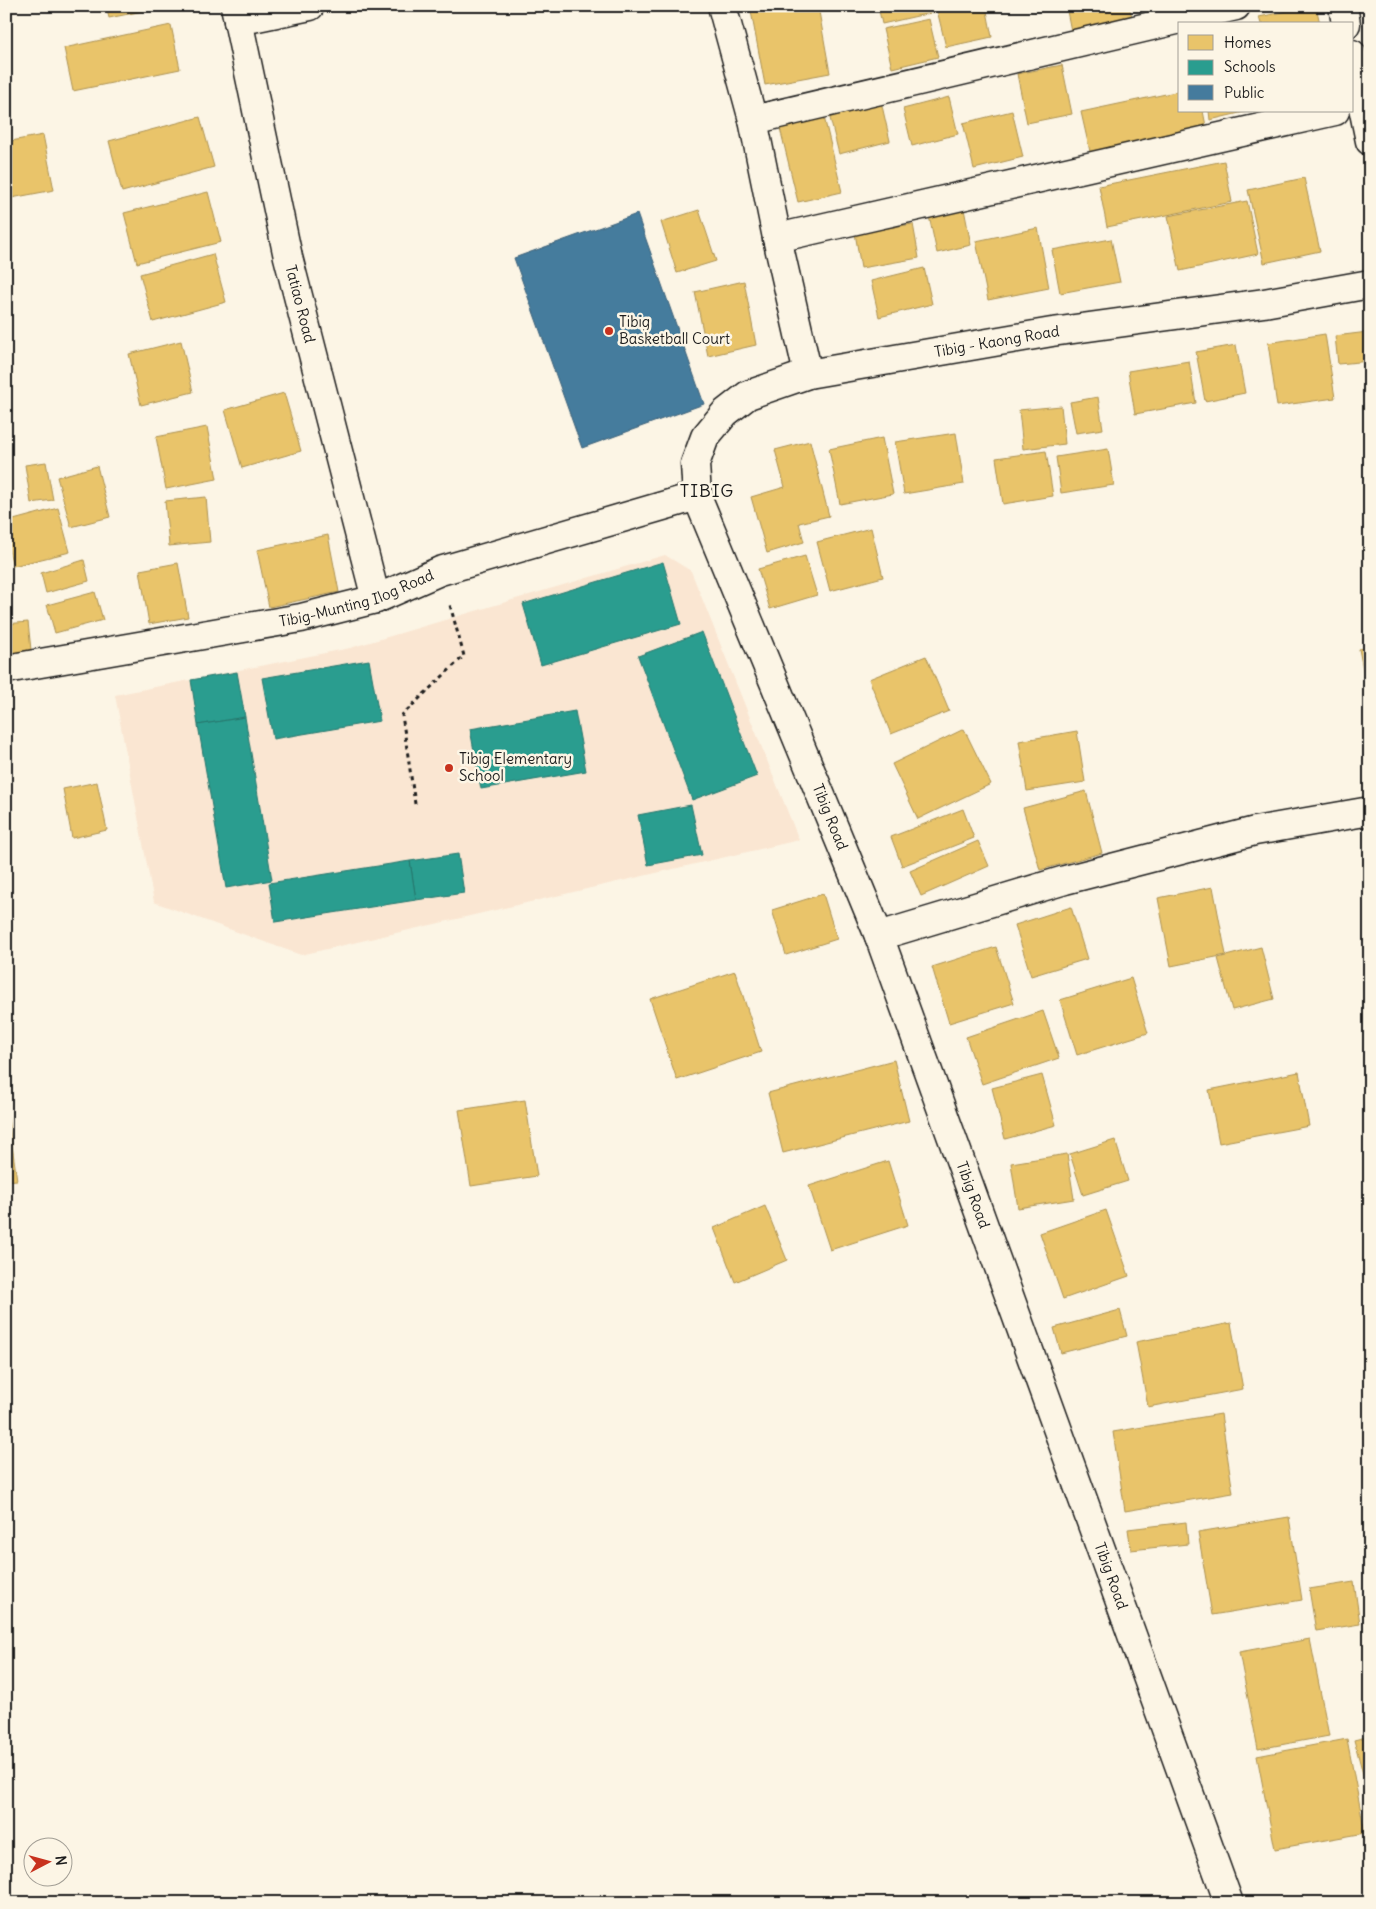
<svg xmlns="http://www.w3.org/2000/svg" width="1376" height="1909" font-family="Delius,sans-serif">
	<rect width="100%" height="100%" fill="#fcf5e5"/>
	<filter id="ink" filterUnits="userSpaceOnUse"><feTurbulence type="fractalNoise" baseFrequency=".02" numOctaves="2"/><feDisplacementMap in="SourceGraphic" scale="10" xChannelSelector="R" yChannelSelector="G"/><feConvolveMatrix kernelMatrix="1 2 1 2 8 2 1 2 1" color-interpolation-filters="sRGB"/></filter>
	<g filter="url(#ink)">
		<path fill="#fae6d2" d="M665 555 691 571 799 840 301 955 154 902 115 695 350 648Z"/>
		<g fill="#e9c46a" stroke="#ac9253">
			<path d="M106 6H167L109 18Z"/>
			<path d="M750 6H818L830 73 765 85Z"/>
			<path d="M878 6H934L935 12 882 24Z"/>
			<path d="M936 6H986L992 37 946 47Z"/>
			<path d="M1066 6H1129L1132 17 1071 31Z"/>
			<path d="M1312 6H1316L1320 24H1261L1259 17Z"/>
			<path d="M929 19 938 57 892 68 883 29Z"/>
			<path d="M171 25 180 69 73 91 64 48Z"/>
			<path d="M1062 65 1072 114 1027 123 1017 74Z"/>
			<path d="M1180 91V111H1203L1207 131 1091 156 1081 112Z"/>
			<path d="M880 97 890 141 839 154 828 110Z"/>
			<path d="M949 97 958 134 912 146 903 109Z"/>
			<path d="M1012 111 1023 157 974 169 963 123Z"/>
			<path d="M1209 111H1248L1210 120Z"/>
			<path d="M200 117 214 167 122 192 109 141Z"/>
			<path d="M824 117 842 192 798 202 780 128Z"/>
			<path d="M43 135 54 190 6 199V142Z"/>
			<path d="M1224 161 1232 202 1107 227 1099 186Z"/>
			<path d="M1304 178 1320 251 1264 263 1248 190Z"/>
			<path d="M208 192 221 242 137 263 124 213Z"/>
			<path d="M1247 201 1258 254 1180 271 1168 216Z"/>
			<path d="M964 209 971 245 937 253 929 216Z"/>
			<path d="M699 210 716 261 677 273 661 222Z"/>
			<path d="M913 224 919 258 861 268 855 233Z"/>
			<path d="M1038 228 1049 288 988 300 976 241Z"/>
			<path d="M1111 239 1120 282 1060 293 1052 250Z"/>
			<path d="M213 254 226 302 153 322 140 274Z"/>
			<path d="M924 268 932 304 879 317 871 281Z"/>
			<path d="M744 281 756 345 708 356 695 292Z"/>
			<path d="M1368 332 1370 361 1338 364 1335 336Z"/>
			<path d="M1325 334 1335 398 1277 406 1268 343Z"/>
			<path d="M181 341 193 392 141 405 129 354Z"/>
			<path d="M1236 345 1245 393 1205 401 1196 352Z"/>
			<path d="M1189 361 1196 403 1135 414 1128 371Z"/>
			<path d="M284 393 301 451 242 468 225 410Z"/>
			<path d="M1098 397 1103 429 1076 433 1070 402Z"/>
			<path d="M1061 406 1065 444 1023 449 1019 410Z"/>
			<path d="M207 427 217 479 166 489 156 437Z"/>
			<path d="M956 433 964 484 904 494 895 442Z"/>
			<path d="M882 438 893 494 840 504 829 449Z"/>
			<path d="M810 441 829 516 799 523 804 542 767 553 751 497 785 487 775 450Z"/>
			<path d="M1108 449 1114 485 1061 493 1056 457Z"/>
			<path d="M1046 451 1053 496 1003 504 996 458Z"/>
			<path d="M46 462 53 500 31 503 25 465Z"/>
			<path d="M97 466 110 517 71 527 57 477Z"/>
			<path d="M206 497 210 542 169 546 165 501Z"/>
			<path d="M58 508 70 552 13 566 6 539V522Z"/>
			<path d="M871 528 883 577 830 591 817 542Z"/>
			<path d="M328 535 339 592 269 607 257 550Z"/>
			<path d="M805 556 817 595 770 609 758 569Z"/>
			<path d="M84 560 89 581 46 593 41 573Z"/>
			<path d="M178 563 188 617 149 624 140 570Z"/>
			<path d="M95 592 103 620 55 633 47 605Z"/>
			<path d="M28 622 32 659 6 661V624Z"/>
			<path d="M1370 647V695H1368L1359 649Z"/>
			<path d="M926 656 949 711 891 734 869 679Z"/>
			<path d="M964 729 991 784 918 819 892 764Z"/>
			<path d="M1077 731 1085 782 1027 791 1019 741Z"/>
			<path d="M97 782 107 830 72 838 63 789Z"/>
			<path d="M1086 791 1102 853 1040 870 1023 808Z"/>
			<path d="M963 809 974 838 902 866 891 837Z"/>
			<path d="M978 841 989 866 921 896 910 871Z"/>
			<path d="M1213 887 1226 955 1171 966 1158 898Z"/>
			<path d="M823 894 837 939 786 955 772 910Z"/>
			<path d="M1071 907 1087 959 1031 976 1015 925Z"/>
			<path d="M996 947 1014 1003 949 1023 932 967Z"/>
			<path d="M1261 947 1274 999 1232 1010 1218 958Z"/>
			<path d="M735 971 761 1052 677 1080 650 999Z"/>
			<path d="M1131 978 1148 1033 1077 1055 1060 1000Z"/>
			<path d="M1043 1011 1059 1058 982 1084 966 1037Z"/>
			<path d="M894 1060 909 1121 783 1153 768 1093Z"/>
			<path d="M1299 1072 1309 1126 1219 1143 1209 1090Z"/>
			<path d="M1042 1075 1056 1125 1005 1139 992 1088Z"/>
			<path d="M525 1100 537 1176 471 1186 459 1110Z"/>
			<path d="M6 1118H8L17 1180 6 1181Z"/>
			<path d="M1115 1140 1128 1181 1083 1195 1070 1154Z"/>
			<path d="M1067 1154 1074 1199 1018 1208 1011 1163Z"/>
			<path d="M888 1161 908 1225 830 1250 809 1186Z"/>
			<path d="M765 1206 787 1260 735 1282 714 1228Z"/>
			<path d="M1106 1210 1129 1276 1063 1299 1040 1233Z"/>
			<path d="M1120 1310 1127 1336 1061 1353 1054 1328Z"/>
			<path d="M1231 1323 1243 1389 1148 1407 1136 1342Z"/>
			<path d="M1221 1414 1233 1493 1125 1511 1113 1432Z"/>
			<path d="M1289 1517 1302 1600 1212 1615 1198 1532Z"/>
			<path d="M1186 1522 1188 1544 1131 1550 1128 1529Z"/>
			<path d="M1354 1582 1360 1624 1316 1631 1309 1589Z"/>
			<path d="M1310 1639 1329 1736 1258 1749 1239 1652Z"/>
			<path d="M1370 1736V1800L1354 1740Z"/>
			<path d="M1347 1739 1365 1833 1275 1849 1257 1756Z"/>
		</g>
		<g fill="#2a9d8f" stroke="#26766c">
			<path d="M663 562 681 624 541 665 523 604Z"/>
			<path d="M702 632 757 776 692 800 638 656Z"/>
			<path d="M369 660 380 721 273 739 262 678Z"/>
			<path d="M237 672 245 717 198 725 191 680Z"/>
			<path d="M575 711 586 771 481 789 470 729Z"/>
			<path d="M245 717 272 880 226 888 198 725Z"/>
			<path d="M691 805 702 855 648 865 638 815Z"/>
			<path d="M458 854 464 893 416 900 410 861Z"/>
			<path d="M410 861 416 900 275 922 269 883Z"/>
		</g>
		<path fill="#457b9d" stroke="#395e76" d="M637 214 704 404 582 448 514 258Z"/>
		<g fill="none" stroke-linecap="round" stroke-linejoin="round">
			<defs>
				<g id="street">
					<path id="s1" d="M235 6 288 257 376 599"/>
					<path d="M722 6 753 120 777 238 808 374"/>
					<path d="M1343 6 1346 24"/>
					<path d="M238 21 310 6"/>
					<path d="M1352 54 1370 141"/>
					<path d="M753 120 1236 6"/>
					<path d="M777 238 1335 111"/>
					<path d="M879 936 1065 880 1255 831 1370 811"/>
				</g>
				<g id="secondary">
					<path id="s2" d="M6 669 301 618 376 599 440 571 697 496"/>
					<path id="s3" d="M1229 1903 879 936 697 496 695 464 705 437 725 413 748 395 808 374 1052 332 1264 303 1370 284"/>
				</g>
			</defs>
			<use href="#street" stroke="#1c1c1c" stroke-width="31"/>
			<use href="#secondary" stroke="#1c1c1c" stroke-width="31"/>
			<path stroke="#1c1c1c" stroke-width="3" stroke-dasharray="4 4" stroke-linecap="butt" d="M415 804 402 715 464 656 450 605"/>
			<use href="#street" stroke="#fcf5e5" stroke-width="28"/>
			<use href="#secondary" stroke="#fcf5e5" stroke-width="28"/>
		</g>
	</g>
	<g fill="#c8321e" stroke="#fcf5e5" stroke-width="2">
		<circle cx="609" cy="331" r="5"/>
		<circle cx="449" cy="768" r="5"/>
	</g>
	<g text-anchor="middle" stroke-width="5" stroke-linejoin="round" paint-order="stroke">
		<g font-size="15" fill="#1c1c1c" stroke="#fcf5e5">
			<text dy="5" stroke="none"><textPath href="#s1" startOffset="305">Tatiao Road</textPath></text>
			<text dy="5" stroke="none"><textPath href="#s3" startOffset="1881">Tibig - Kaong Road</textPath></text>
			<text dy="5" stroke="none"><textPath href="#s2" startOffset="358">Tibig-Munting Ilog Road</textPath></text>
			<text transform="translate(830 817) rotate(68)" y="5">Tibig Road</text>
			<text transform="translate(973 1195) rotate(70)" y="5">Tibig Road</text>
			<text transform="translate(1111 1576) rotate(70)" y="5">Tibig Road</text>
		</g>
		<g font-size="15" fill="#1c1c1c" stroke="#fcf5e5" text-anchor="start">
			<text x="619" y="327">Tibig<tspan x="619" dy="17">Basketball Court</tspan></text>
			<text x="459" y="764">Tibig Elementary<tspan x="459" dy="17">School</tspan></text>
		</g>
		<g font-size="18" letter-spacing="1" fill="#1c1c1c" stroke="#fcf5e5">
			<text x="707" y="497">TIBIG</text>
		</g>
	</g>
	<rect width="1376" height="1909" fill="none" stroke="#fcf5e5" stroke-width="25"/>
	<rect x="12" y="12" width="1351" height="1884" fill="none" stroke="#1c1c1c" stroke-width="2" filter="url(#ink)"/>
	<rect x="1178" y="22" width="175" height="90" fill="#fcf5e5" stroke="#a29e95"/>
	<rect x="1188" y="35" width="25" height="15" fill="#e9c46a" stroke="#a29e95"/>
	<text x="1224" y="48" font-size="15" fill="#1c1c1c">Homes</text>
	<rect x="1188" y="60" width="25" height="15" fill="#2a9d8f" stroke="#a29e95"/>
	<text x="1224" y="72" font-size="15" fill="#1c1c1c">Schools</text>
	<rect x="1188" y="85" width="25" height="15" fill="#457b9d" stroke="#a29e95"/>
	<text x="1224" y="98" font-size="15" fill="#1c1c1c">Public</text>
	<g transform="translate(48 1862) rotate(84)"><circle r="24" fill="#fcf5e5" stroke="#a29e95"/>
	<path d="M0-4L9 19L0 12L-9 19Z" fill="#c8321e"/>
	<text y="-8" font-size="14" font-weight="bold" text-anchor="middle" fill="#1c1c1c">N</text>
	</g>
</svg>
